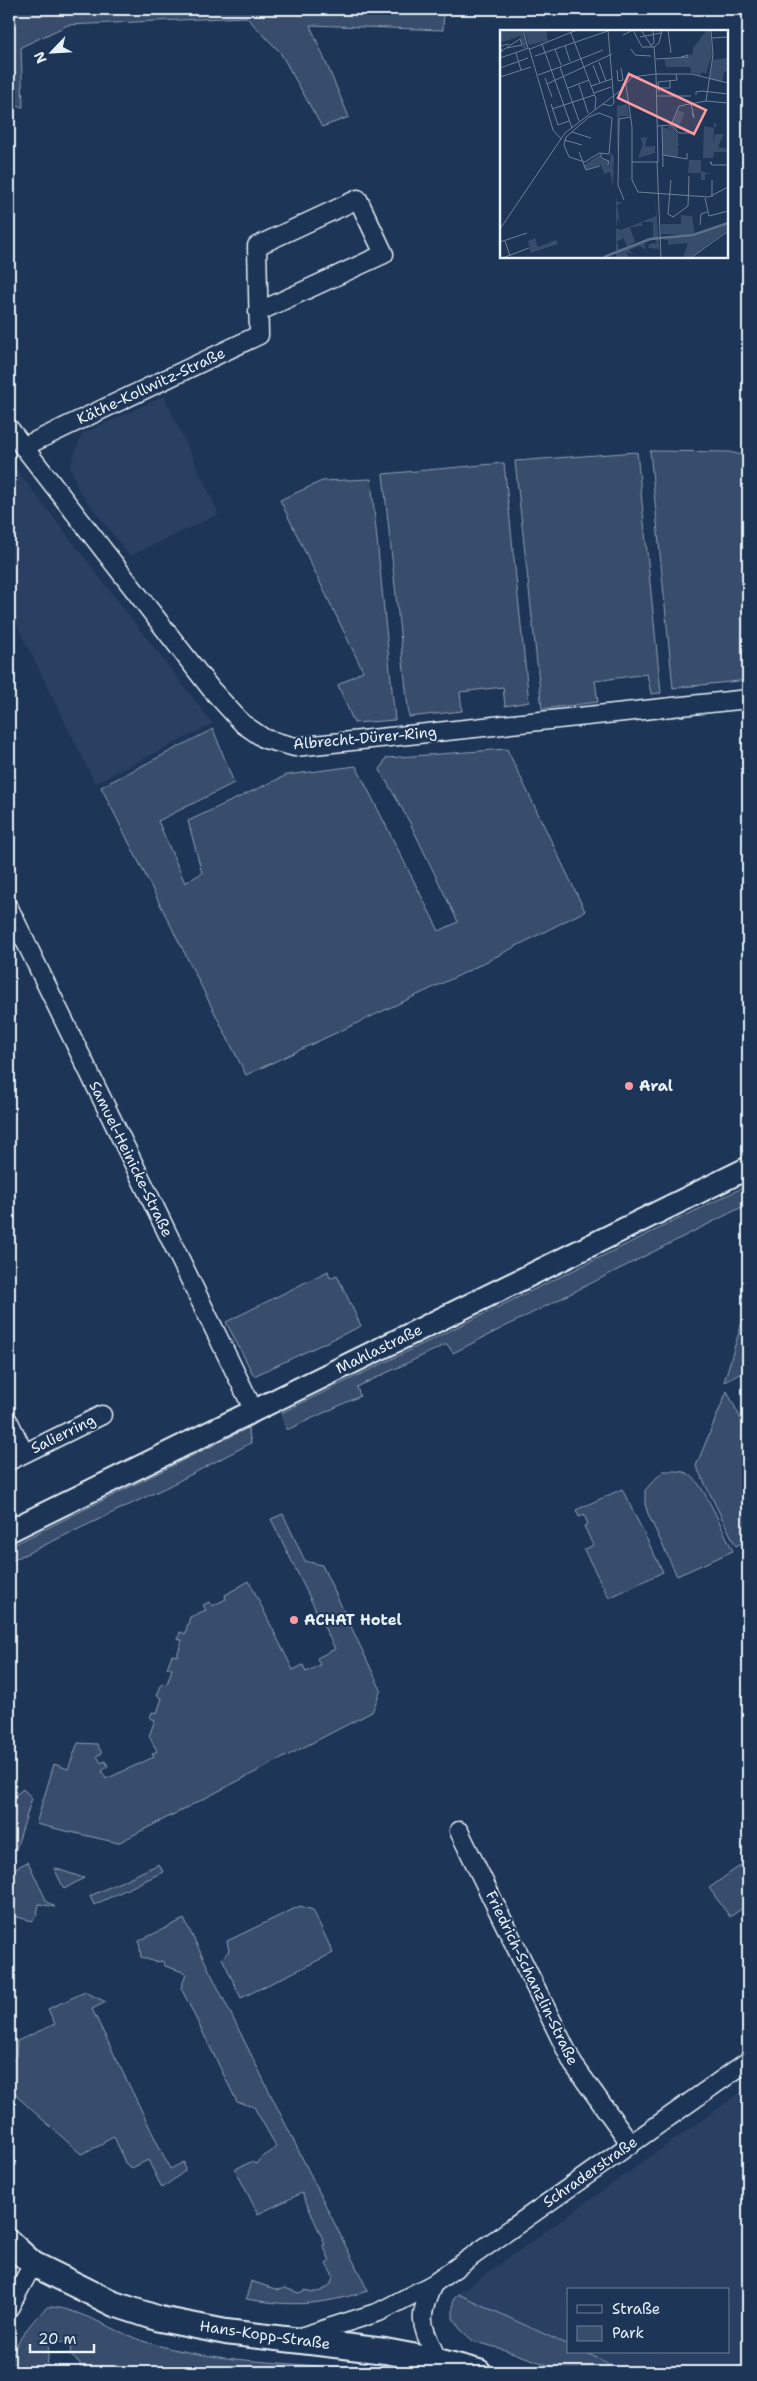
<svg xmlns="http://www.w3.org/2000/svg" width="757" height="2381" font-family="'Shantell Sans',sans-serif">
	<rect width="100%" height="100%" fill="#1d3557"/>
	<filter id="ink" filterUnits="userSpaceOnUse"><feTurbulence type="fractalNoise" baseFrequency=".02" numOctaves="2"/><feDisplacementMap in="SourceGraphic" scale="10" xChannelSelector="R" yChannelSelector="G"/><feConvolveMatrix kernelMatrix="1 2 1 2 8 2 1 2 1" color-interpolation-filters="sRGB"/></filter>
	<g filter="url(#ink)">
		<g fill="#2a4162">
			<path d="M164 396 219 514 130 556 79 491 70 466 82 434Z"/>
			<path d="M9 460 213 724 95 783 9 609Z"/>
			<path d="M748 2087V2372H629L585 2352H728V2290H568V2344L458 2294Z"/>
		</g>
		<g fill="#374d6c" stroke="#909fb2">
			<path d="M9 9H444L443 30 310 25 349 117 322 127 280 52 246 17 68 25 21 47 23 107 9 106Z"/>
			<path d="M650 451 730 452 748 457V680L673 688Z"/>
			<path d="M637 452 661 693 651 694 647 674 595 681 598 702 542 709 515 461Z"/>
			<path d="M504 463 529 702 505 706 503 687 460 692 462 711 409 717 383 474Z"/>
			<path d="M371 479 395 720 354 723 338 685 363 671 280 500 322 481Z"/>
			<path d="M213 729 234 783 158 821 185 883 202 873 188 821 287 775 356 766 439 931 458 922 409 821 380 770 386 758 507 749 585 911 460 975 246 1075 101 787Z"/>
			<path d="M748 1185V1204L453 1353 447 1344 357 1387 360 1396 287 1430 281 1413Z"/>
			<path d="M328 1271 330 1278 337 1275 361 1326 254 1376 226 1322Z"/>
			<path d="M748 1317V1370L724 1382 743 1319Z"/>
			<path d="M727 1391 748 1433V1539L736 1546 696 1466Z"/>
			<path d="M248 1428 251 1443 169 1486 9 1562V1547Z"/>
			<path d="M663 1471C671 1471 683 1470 690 1475 703 1482 725 1535 733 1551L677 1576 648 1514 645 1504V1490Z"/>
			<path d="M622 1489 663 1572 609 1598 584 1550 593 1545 584 1526 588 1524 584 1515 579 1517 576 1510Z"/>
			<path d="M283 1514 305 1561 322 1565 381 1690 372 1712 118 1843 36 1824 54 1764 68 1769 78 1743 97 1744 102 1753 97 1756 101 1763 105 1761 108 1766 102 1771 106 1779 154 1757 152 1754 157 1751 149 1736 155 1720 150 1718 152 1712 157 1713 162 1698 157 1696 162 1683 167 1684 172 1669 167 1668 172 1655 177 1656 182 1640 178 1639 180 1632 185 1634 190 1617 206 1610 203 1605 209 1602 212 1606 226 1599 225 1595 249 1581 293 1670 303 1665 306 1672 320 1665 317 1658 335 1649 271 1519Z"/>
			<path d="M23 1789 32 1798 16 1849 9 1853V1800Z"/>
			<path d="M748 1860V1904L730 1917 709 1888Z"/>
			<path d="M28 1862 47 1902 55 1907 39 1904 37 1915 32 1921 14 1916 9 1911V1871Z"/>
			<path d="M159 1864 163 1872 94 1905 90 1896Z"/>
			<path d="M54 1868 84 1878 64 1889Z"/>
			<path d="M300 1906 313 1910 333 1953 241 1998 222 1958 229 1951 227 1941Z"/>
			<path d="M184 1919 368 2291C320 2305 295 2307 246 2299L251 2281 278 2290 285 2288 299 2293 305 2290C316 2294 322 2292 331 2284L333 2276 326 2264 330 2261 323 2245 325 2244 302 2193 258 2214 235 2169 251 2162 256 2164C261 2155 272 2154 276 2146L254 2107 237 2102 181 1988 186 1973 165 1966 162 1961 155 1962 141 1957 139 1941Z"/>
			<path d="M85 1992 106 2002 92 2009 170 2169 184 2162 185 2171 162 2188 148 2160 132 2168 125 2163 114 2136 104 2141 103 2144 81 2154 22 2101 9 2085V2063L16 2057 17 2041 55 2024 48 2009Z"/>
			<path d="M458 2294 568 2345V2352H584L627 2372H568L505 2350 473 2341 460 2329 453 2318V2300Z"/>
			<path d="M47 2307C73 2305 119 2334 146 2342 211 2362 286 2362 353 2369L354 2372H81L80 2363 70 2355 71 2343 49 2340 47 2372H9C9 2348 30 2323 47 2307Z"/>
		</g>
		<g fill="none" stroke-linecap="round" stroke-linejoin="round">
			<defs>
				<g id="minor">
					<path d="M9 428 211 689 243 724 265 739 295 747 748 699"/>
					<path d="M23 447 259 335 257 246 358 199 384 254 258 312"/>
					<path d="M9 908 254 1411"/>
					<path d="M9 1422 24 1453"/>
					<path d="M9 1461 102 1415"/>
					<path d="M459 1831 573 2064 630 2143"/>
					<path d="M433 2284C416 2321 422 2325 438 2361"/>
					<path d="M9 2308 33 2264"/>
					<path d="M297 2338 379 2312 433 2284 748 2061"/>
				</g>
				<path id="tertiary" d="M9 1531 748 1168"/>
				<path id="secondary" d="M9 2242 33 2264 114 2304 160 2319 226 2332 385 2351 438 2361 479 2372"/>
			</defs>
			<use href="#minor" stroke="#e8f1f8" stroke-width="21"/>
			<use href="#tertiary" stroke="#e8f1f8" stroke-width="25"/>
			<use href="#secondary" stroke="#e8f1f8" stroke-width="28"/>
			<use href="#minor" stroke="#1d3557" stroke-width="18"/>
			<use href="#tertiary" stroke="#1d3557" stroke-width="21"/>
			<use href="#secondary" stroke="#1d3557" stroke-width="24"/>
		</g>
	</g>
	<g fill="#ff9aa2" stroke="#1d3557" stroke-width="2">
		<circle cx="629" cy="1086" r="5"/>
		<circle cx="294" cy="1620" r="5"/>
	</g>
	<g text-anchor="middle" stroke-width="4" stroke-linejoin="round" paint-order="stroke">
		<g font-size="15" fill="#e8f1f8" stroke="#1d3557">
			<text transform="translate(151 386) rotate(-25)" y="5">Käthe-Kollwitz-Straße</text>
			<text transform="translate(365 738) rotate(-5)" y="5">Albrecht-Dürer-Ring</text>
			<text transform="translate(131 1159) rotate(64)" y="5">Samuel-Heinicke-Straße</text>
			<text transform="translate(379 1349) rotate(-26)" y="5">Mahlastraße</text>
			<text transform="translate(63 1434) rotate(-26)" y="5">Salierring</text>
			<text transform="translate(532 1978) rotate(64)" y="5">Friedrich-Schanzlin-Straße</text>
			<text transform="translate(590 2172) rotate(-35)" y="5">Schraderstraße</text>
			<text transform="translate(265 2335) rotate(8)" y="5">Hans-Kopp-Straße</text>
		</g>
		<g font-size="15" font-weight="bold" fill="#e8f1f8" stroke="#1d3557" text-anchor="start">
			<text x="639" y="1091">Aral</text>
			<text x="304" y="1625">ACHAT Hotel</text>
		</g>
	</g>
	<g transform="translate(500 30)">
		<rect width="228" height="228" fill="#1d3557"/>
		<path d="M0 0H22L27 17 23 19 20 6 0 13ZM24 0H46L48 11 29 15ZM207 0H210L212 25 206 44 201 42V46L191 43 190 37H166L164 29 188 27 191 24 192 27 193 18ZM227 28V41L224 42 222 52 209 49 213 30ZM127 74 129 86H120L117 124V76ZM178 80 185 83 177 100 172 95ZM214 92 217 95 214 98 213 114 215 104H224L218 117 227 119V122H214L213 128H203L204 96 214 98ZM171 96 178 103V114L181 115H178V128L163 125V97L173 100 167 97ZM147 107 145 117 155 116V123L138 128 143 114 140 108ZM111 122 114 127 113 157 110 142 104 144 101 135 86 140 83 136 100 124V129L108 131 109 137ZM189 130H201V141L211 144H205V150H201V143H188ZM155 165 160 227 159 219 148 218 149 214 157 213 155 209 144 213 146 220 140 216 129 220 133 224 126 222 129 227H116V167L117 172H123L117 175 121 198 118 187 116 198 121 200 156 186ZM142 192H153V207L129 218 119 219 117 211 123 209 121 202 127 217 135 212 130 197 142 196ZM161 165V194H181V185L192 186 195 204 227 193V200L191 227H183L188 213 168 215V210H162L181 205 161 204ZM35 208 38 217 56 210 58 214 18 227 31 223 28 211Z" fill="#374d6c" fill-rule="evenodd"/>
		<path fill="none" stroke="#5d7089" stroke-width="2.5" d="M104 227 150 209 193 205 228 193"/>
		<path fill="none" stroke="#6e8097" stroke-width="1" d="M23 0 28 18M141 0 152 17M168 0 171 23M71 3 96 69 95 79M123 5 133 0 142 17H154M140 7 161 3M212 8 228 7M42 14 72 98M151 15 154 13 153 0M65 16 70 31M30 19 77 0M55 19 61 35M131 19 135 25 151 26M0 22 20 9 22 15 7 18M2 22 0 16 9 14M16 23 21 40M35 26 108 1M0 28 29 18 53 100 61 109M156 29 188 27V25L181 27M99 32 106 51M93 35 100 53M60 37 79 91M60 37 103 20M0 38 28 28M117 40 118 51 123 50 121 38M38 45 60 37M0 47 31 37M45 48 52 67M47 54 112 24M79 55 88 83M126 55 132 97V150L138 162 209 167 228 157M91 56 112 49M68 58 89 50M158 58H170V51M159 62 158 52 177 50 176 44M94 63 111 57M196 65V62L202 61 228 64M156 66H191M206 71 213 25 211 0M51 74 58 95 69 91M103 74 111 76 114 73 108 0M191 74 194 88 192 83M52 79 94 65M99 83 112 88 109 124 99 123 85 132 69 127 64 115 66 107 89 87ZM171 95 179 103H189M157 96 171 95 179 76 206 71 228 73M162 96 163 137M72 102 91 108M64 110 82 115M79 122 86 140 100 136M101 123V128L109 131 108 135M163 125 187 129V123M157 131 161 227M132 132H158M158 132 156 44H191L228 53M212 135 210 132H211L212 135H228M171 150 168 184 173 187 188 176 189 146M212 150V167M205 168 209 186 228 181M124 170 118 155 119 89 130 87M200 195 201 184 207 182M0 199 65 103 121 60 132 47 156 44 154 17 159 13 162 0M5 211 10 226M0 212 27 203M5 227 29 218M192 227 228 201"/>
		<path fill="#ff9aa2" fill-opacity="0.15" stroke="#ff9aa2" stroke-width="2.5" d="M129 44 206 80 194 104 118 68Z"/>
		<rect width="228" height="228" fill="none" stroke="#e8f1f8" stroke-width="2.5"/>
	</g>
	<rect width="757" height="2381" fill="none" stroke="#1d3557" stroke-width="30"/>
	<rect x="15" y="15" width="727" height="2351" fill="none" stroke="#e8f1f8" stroke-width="2" filter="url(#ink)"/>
	<rect x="567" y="2288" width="162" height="65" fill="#1d3557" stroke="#6e8097"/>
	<rect x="577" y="2305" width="25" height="8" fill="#1d3557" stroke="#6e8097"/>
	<text x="612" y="2314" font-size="15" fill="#e8f1f8">Straße</text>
	<rect x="577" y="2326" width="25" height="15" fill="#374d6c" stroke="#6e8097"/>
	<text x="612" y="2338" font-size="15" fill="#e8f1f8">Park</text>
	<g transform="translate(52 52) rotate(245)" stroke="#1d3557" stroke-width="4" paint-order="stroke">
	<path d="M0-4L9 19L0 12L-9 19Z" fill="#e8f1f8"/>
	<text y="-8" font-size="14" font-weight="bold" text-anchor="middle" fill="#e8f1f8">N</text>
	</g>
	<path d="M30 2344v8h64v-8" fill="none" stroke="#e8f1f8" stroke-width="2.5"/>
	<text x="38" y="2344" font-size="15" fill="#e8f1f8" stroke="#1d3557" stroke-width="4" paint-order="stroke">20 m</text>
</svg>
